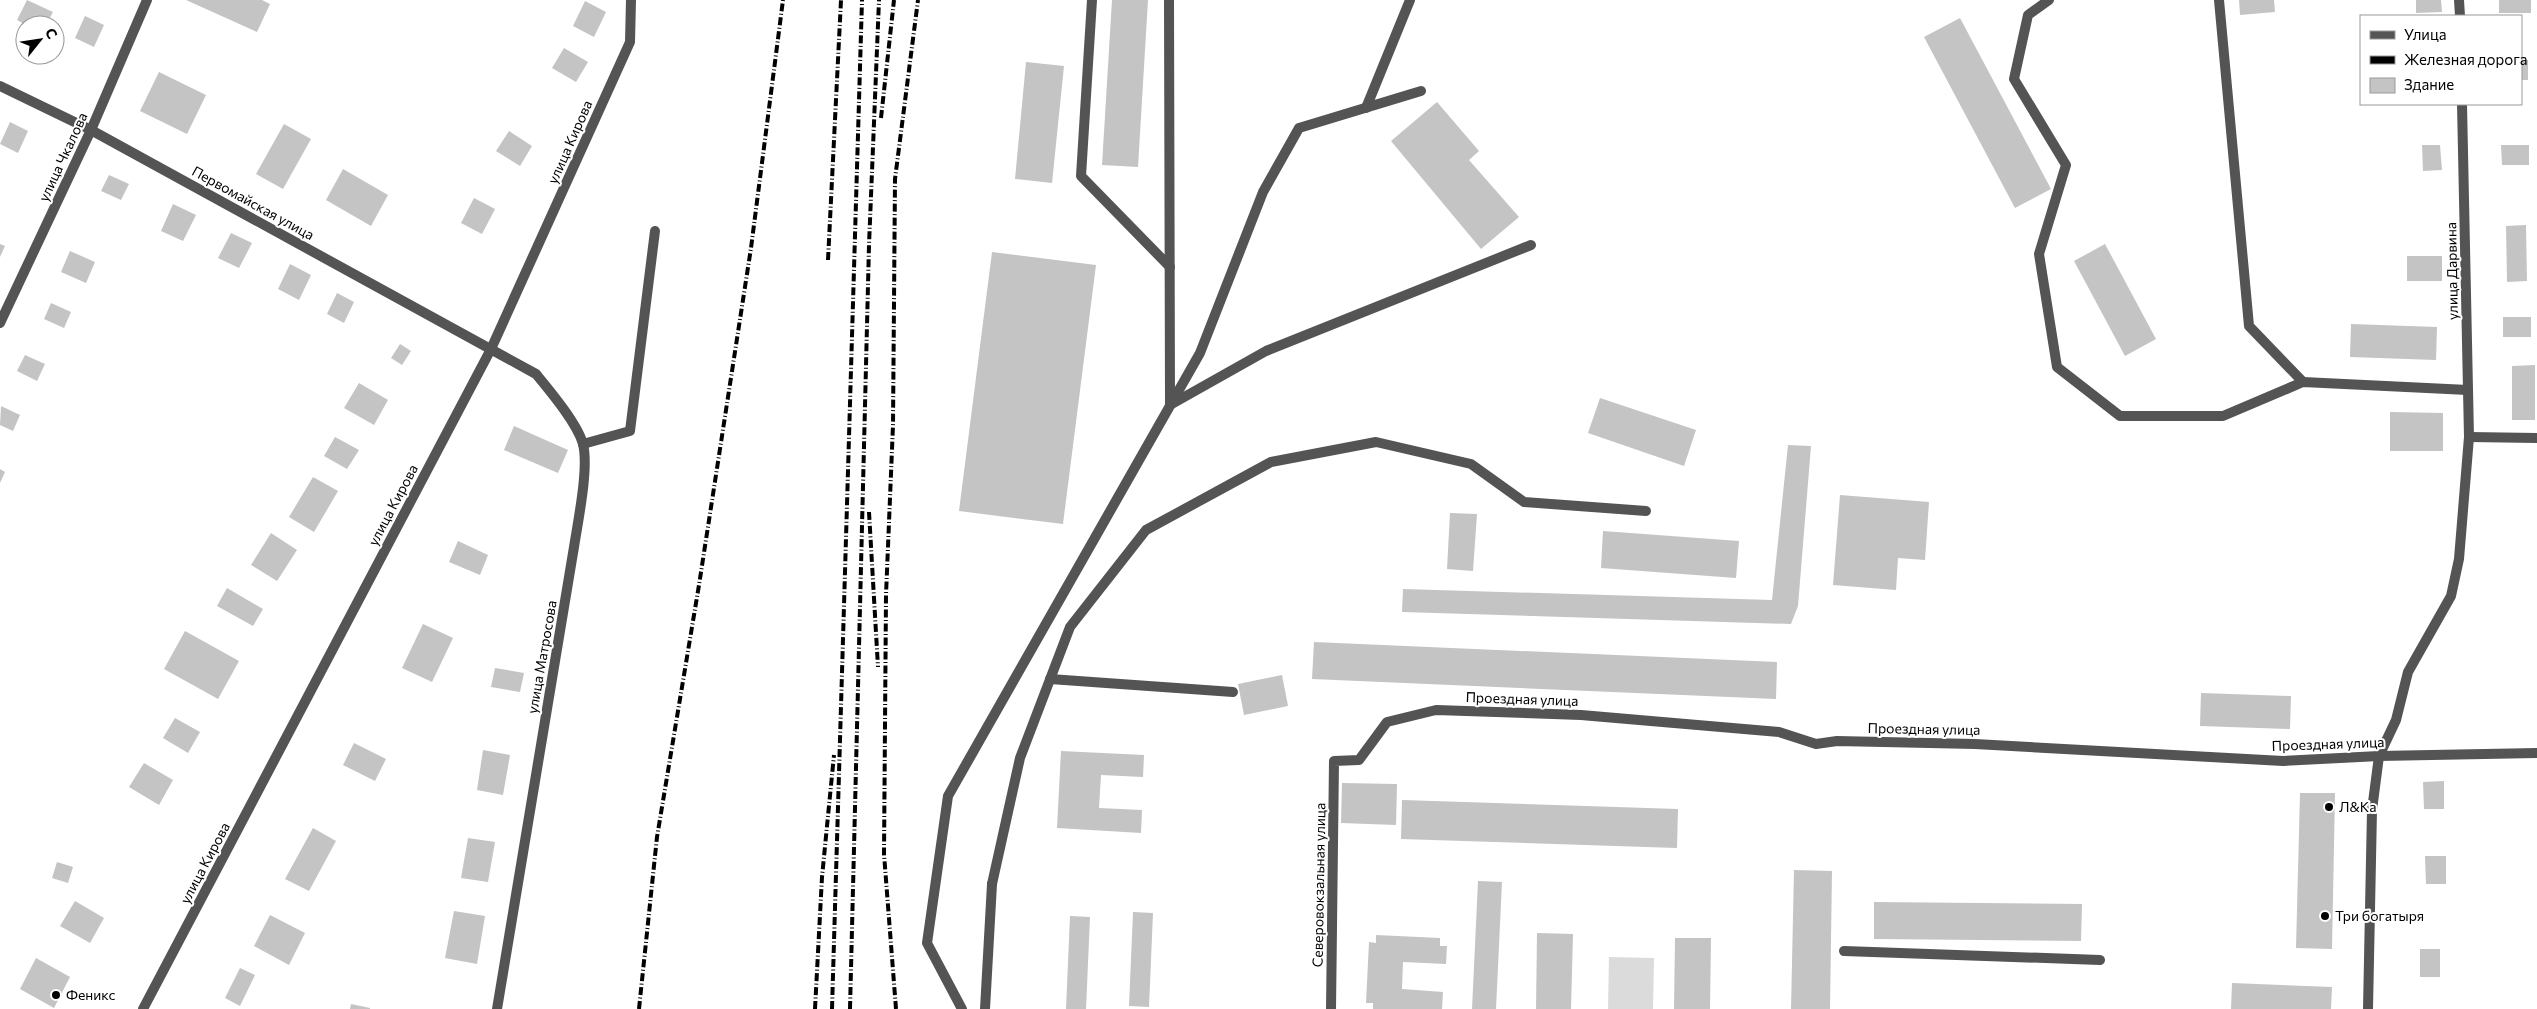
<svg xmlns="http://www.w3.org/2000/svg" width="2537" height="1009" font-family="Commissioner,sans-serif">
	<rect width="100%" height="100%" fill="#fff"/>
	<path fill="#dbdbdb" d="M1609 957 1654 958 1653 1009H1608Z"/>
	<g fill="#c4c4c4">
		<path d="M27 0 53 12 46 25H26L17 20Z"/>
		<path d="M186 0H262L270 4 257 32Z"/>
		<path d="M1112 0H1148L1138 167 1102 165Z"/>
		<path d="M2239 0H2274L2275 12 2240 15Z"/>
		<path d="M2416 0H2441L2442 12 2416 13Z"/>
		<rect x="2499" y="0" width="32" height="13"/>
		<path d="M585 1 606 12 594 37 573 26Z"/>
		<path d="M85 16 104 25 94 47 75 38Z"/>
		<path d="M1960 18 2051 189 2015 208 1924 37Z"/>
		<path d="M564 48 588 62 576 82 552 68Z"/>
		<rect x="2521" y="60" width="7" height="20"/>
		<path d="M1026 62 1064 66 1052 183 1015 179Z"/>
		<path d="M159 72 206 95 187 134 140 111Z"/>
		<path d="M1437 102 1479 151 1469 160 1519 217 1481 249 1391 141Z"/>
		<path d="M10 122 28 131 18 153 0 144Z"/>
		<path d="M284 124 311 139 283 189 256 174Z"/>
		<path d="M509 131 532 146 520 166 496 151Z"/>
		<path d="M2422 145H2440L2442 170 2423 171Z"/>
		<path d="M2501 145H2529V165H2502Z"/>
		<path d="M343 169 388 195 371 226 326 200Z"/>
		<path d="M109 175 129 184 121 200 101 191Z"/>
		<path d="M474 198 495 209 482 234 461 223Z"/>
		<path d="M173 204 196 215 183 241 161 231Z"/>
		<path d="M2526 225 2527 281 2507 282 2506 226Z"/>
		<path d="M231 233 252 243 239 268 218 258Z"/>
		<path d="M0 244 5 246 0 257Z"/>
		<path d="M2105 244 2156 339 2125 356 2074 261Z"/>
		<path d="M70 251 95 262 86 283 61 272Z"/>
		<path d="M992 252 1096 265 1063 524 959 511Z"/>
		<rect x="2407" y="256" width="35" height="25"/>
		<path d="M290 264 311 275 299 300 278 289Z"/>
		<path d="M337 293 354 302 344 323 327 314Z"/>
		<path d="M51 303 71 312 64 328 44 319Z"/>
		<rect x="2503" y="317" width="28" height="20"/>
		<path d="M2351 324 2437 327 2436 360 2350 357Z"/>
		<path d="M400 344 411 351 402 365 391 358Z"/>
		<path d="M25 355 45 364 37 381 17 371Z"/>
		<path d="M2535 365V420H2512V366Z"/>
		<path d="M359 383 388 400 374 425 344 408Z"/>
		<path d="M1600 398 1696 430 1684 466 1588 433Z"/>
		<path d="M1 406 20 415 13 431 0 425Z"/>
		<path d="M2390 412 2443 413V451H2390Z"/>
		<path d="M514 426 568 450 558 473 504 450Z"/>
		<path d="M335 437 359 450 347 469 324 456Z"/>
		<path d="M1788 445 1811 446 1798 606 1791 624 1402 612 1403 589 1772 600Z"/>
		<path d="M0 469 5 472 0 483Z"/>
		<path d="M313 477 338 491 314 532 289 517Z"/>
		<path d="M1840 495 1929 502 1925 560 1898 558 1896 590 1833 585Z"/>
		<path d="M1450 513 1477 514 1473 571 1447 569Z"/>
		<path d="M1603 531 1739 541 1736 578 1601 568Z"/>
		<path d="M271 533 297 550 277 581 251 565Z"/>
		<path d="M458 541 488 555 480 575 449 562Z"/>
		<path d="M227 588 263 609 253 626 217 606Z"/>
		<path d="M423 624 453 638 432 682 402 668Z"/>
		<path d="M185 631 239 661 218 699 164 669Z"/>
		<path d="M1314 642 1777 662 1776 699 1312 679Z"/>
		<path d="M495 668 524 673 520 692 491 687Z"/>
		<path d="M1282 675 1288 706 1244 715 1238 684Z"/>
		<path d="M2201 693 2291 696 2290 729 2200 726Z"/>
		<path d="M175 718 200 732 188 753 163 738Z"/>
		<path d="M354 743 386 759 375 781 343 765Z"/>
		<path d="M483 750 510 755 503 795 477 790Z"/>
		<path d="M1061 751 1144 755 1143 777 1101 775 1099 808 1142 810 1141 833 1057 828Z"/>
		<path d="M144 763 173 780 159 805 129 787Z"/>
		<path d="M2444 781V809H2424L2423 782Z"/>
		<path d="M1342 783 1397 784 1396 825 1341 823Z"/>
		<path d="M2300 793H2335L2332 949 2296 948Z"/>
		<path d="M1402 800 1678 809 1677 848 1401 839Z"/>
		<path d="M313 828 336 841 309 891 285 879Z"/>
		<path d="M468 838 495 842 488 882 461 878Z"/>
		<path d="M2425 856H2446V884H2426Z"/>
		<path d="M57 862 73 867 68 883 52 878Z"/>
		<path d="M1794 870 1832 871 1830 1009H1791Z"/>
		<path d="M1478 881 1502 882 1496 1009H1472Z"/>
		<path d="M75 901 104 918 90 943 60 926Z"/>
		<path d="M1874 902 2082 904 2081 941 1874 939Z"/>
		<path d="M454 911 485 916 477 964 445 958Z"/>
		<path d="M1133 912 1153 913 1149 1007 1129 1006Z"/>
		<path d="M270 915 305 933 289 965 254 946Z"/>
		<path d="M1070 916 1090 917 1086 1009H1066Z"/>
		<path d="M1537 933 1573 934 1571 1009H1536Z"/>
		<path d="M1376 935 1440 938V946H1447L1446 964 1403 962 1402 989 1443 992 1442 1009H1373V1003H1366L1369 942 1376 943Z"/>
		<path d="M1675 938H1711L1710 1009H1674Z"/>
		<rect x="2420" y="949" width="20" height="28"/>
		<path d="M36 958 70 977 54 1008 20 989Z"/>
		<path d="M240 968 255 975 240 1006 225 998Z"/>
		<path d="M2232 983 2332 987 2331 1009H2231Z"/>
		<path d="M351 1004 370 1008V1009H350Z"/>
	</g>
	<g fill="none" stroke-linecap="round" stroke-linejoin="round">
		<g stroke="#545454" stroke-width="10">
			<path d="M1092 0 1081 176 1170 267"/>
			<path d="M1169 0 1170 405 1266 351 1531 245"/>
			<path d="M2049 0 2028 15 2014 79 2066 165 2039 254 2057 367 2120 416H2223L2303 382 2468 390"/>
			<path d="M2219 0 2249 326 2303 382"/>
			<path d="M1366 108 1410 0"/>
			<path d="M583 444 630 431 655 231"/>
			<path d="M1050 679 1233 692"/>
			<path d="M992 884 1020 758 1070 627 1146 530 1271 462 1376 442 1471 464 1524 502 1646 511"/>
			<path d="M1844 951 2100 960"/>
			<path d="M962 1009 927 943 948 796 1200 353 1263 192 1299 128 1421 91"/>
		</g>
		<g stroke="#545454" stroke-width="10">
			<path d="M2459 0 2460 16"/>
			<path d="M0 86 91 130 536 374C550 391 577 423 583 444 589 468 578 521 574 547L497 1009"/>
			<path d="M0 323 91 130 147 0"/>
			<path d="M2469 437 2537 438"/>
			<path d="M143 1009 491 349 630 42 631 0"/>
			<path d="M985 1009 992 884"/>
			<path d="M1331 1009 1334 761 1359 760 1387 722 1436 710 1581 715 1779 732 1816 744 1837 741 1975 744 2283 761 2379 756 2537 753"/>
			<path d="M2368 1009 2372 810 2379 756 2396 720 2408 672 2451 596 2459 559 2469 437 2462 104"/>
		</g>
		<g stroke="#000" stroke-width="4" stroke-dasharray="8 2.5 1 2.5" stroke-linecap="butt">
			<path d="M881 118 894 0"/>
			<path d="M828 260 841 0"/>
			<path d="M869 512 878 667"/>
			<path d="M639 1009 657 837 699 585 751 248 783 0"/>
			<path d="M815 1009 822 877 834 755"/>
			<path d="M832 1009 862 0"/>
			<path d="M850 1009 869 245 879 0"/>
			<path d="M896 1009 884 854 886 595 893 425 895 179 918 0"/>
		</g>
	</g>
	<g fill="#000" stroke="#fff" stroke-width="2">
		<circle cx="2329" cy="807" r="5"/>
		<circle cx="2325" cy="916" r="5"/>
		<circle cx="56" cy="995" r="5"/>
	</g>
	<g text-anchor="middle" stroke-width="4" stroke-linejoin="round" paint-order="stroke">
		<g font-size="14" fill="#000" stroke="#fff">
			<text transform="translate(570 142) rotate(-66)" y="5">улица Кирова</text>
			<text transform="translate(63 157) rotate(-65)" y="5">улица Чкалова</text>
			<text transform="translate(253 203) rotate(29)" y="5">Первомайская улица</text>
			<text transform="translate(2452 271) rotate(-91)" y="5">улица Дарвина</text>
			<text transform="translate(393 505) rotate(-62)" y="5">улица Кирова</text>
			<text transform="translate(542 657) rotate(-80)" y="5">улица Матросова</text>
			<text transform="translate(1522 699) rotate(2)" y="5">Проездная улица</text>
			<text transform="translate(1924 729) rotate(1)" y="5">Проездная улица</text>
			<text transform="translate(2328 744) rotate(-2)" y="5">Проездная улица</text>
			<text transform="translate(205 863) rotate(-62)" y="5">улица Кирова</text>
			<text transform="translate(1319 885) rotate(-89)" y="5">Северовокзальная улица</text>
		</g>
		<g font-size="14" fill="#000" stroke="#fff" text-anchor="start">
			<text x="2339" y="812">Л&amp;Ка</text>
			<text x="2335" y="921">Три богатыря</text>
			<text x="66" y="1000">Феникс</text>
		</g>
	</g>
	<rect x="2360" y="15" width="162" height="90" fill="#ffffff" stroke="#999999"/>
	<rect x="2370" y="31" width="25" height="8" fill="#545454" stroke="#999999"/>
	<text x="2404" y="40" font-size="15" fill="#000000">Улица</text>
	<rect x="2370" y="56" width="25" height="8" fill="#000000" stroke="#999999"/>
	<text x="2404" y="65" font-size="15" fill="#000000">Железная дорога</text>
	<rect x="2370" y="78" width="25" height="15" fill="#c4c4c4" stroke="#999999"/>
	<text x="2404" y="90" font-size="15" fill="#000000">Здание</text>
	<g transform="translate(40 40) rotate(60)"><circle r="24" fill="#ffffff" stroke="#999999"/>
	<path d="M0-4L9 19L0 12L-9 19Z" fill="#000000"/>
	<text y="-8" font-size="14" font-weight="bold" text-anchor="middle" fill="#000000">С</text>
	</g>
</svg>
